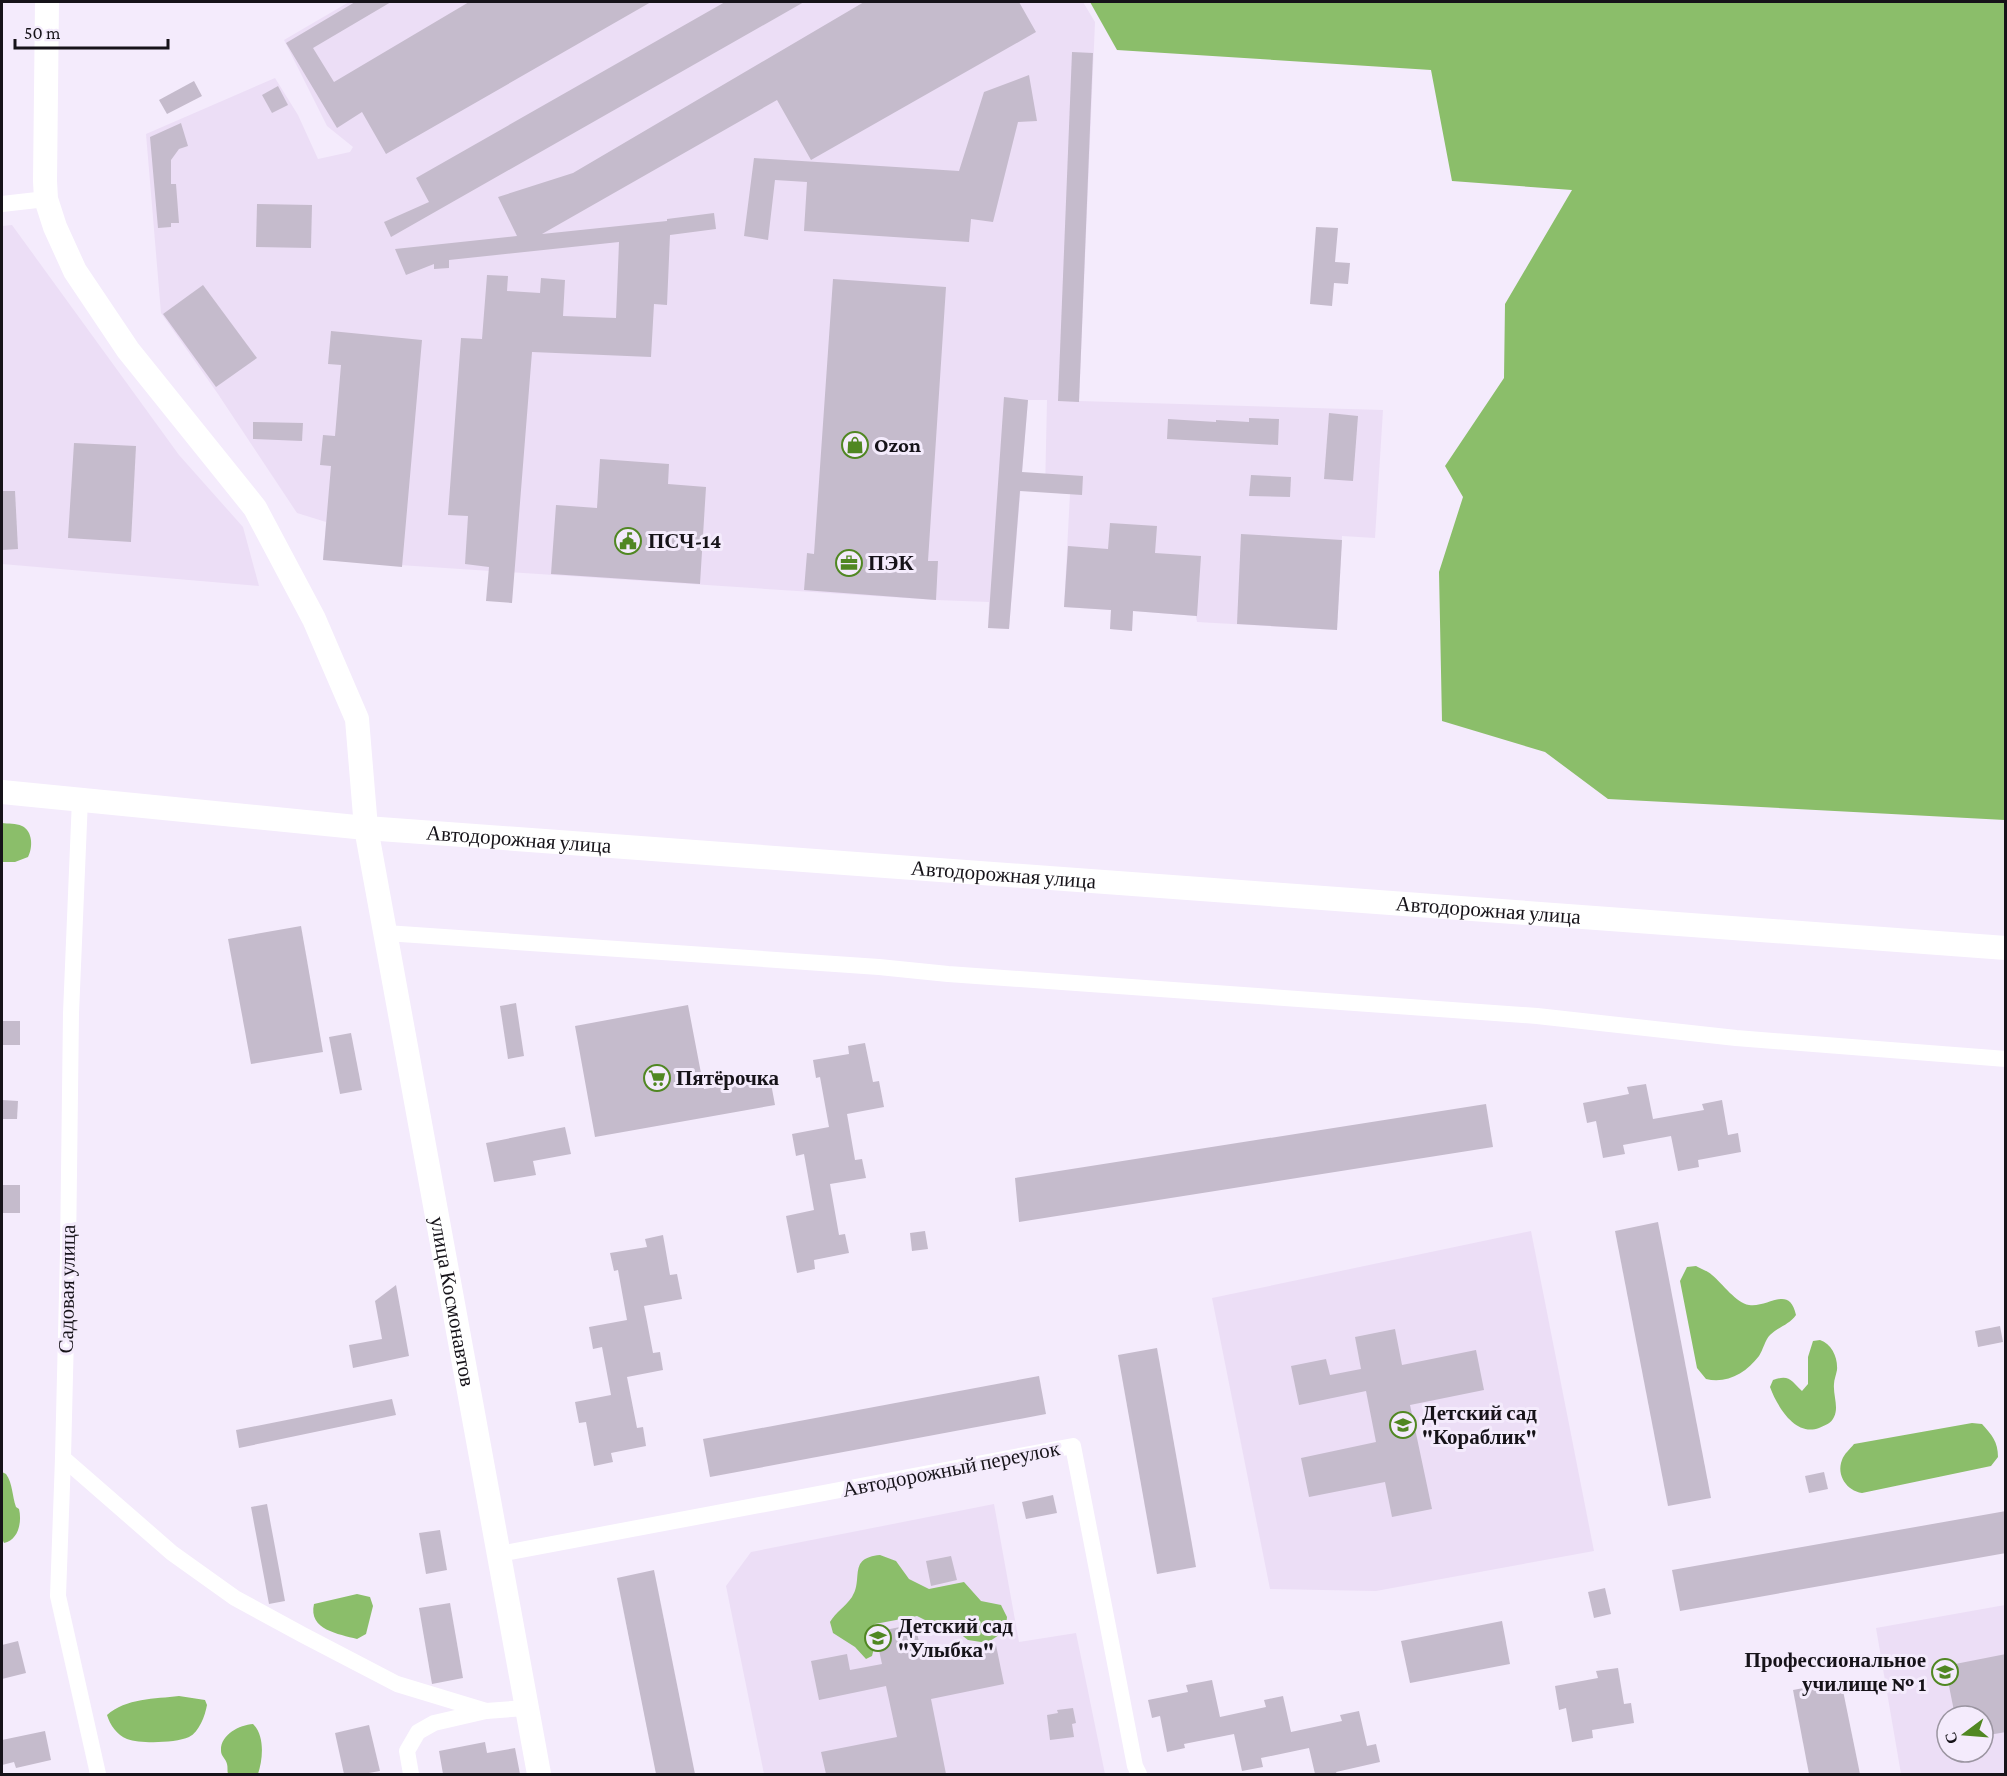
<svg xmlns="http://www.w3.org/2000/svg" width="2007" height="1776" font-family="'Crimson Pro',serif">
	<rect width="100%" height="100%" fill="#f4ebfc"/>
	<g fill="#ecdef6" fill-rule="evenodd">
		<path d="M349 2H1083L1095 22 1079 401 1383 410 1375 538 1342 536 1337 630 1197 622 1196 616 1133 611 1132 631 1110 629 1111 610 1064 607 1070 494 1045 492 1047 400H1028L1009 629 988 628 989 602 936 600 323 560 326 522 297 513 218 394 161 313 146 134 275 78 298 115 318 159 350 152 353 147 327 126 284 40Z"/>
		<path d="M12 225 179 455 243 527 259 586 2 564V226Z"/>
		<path d="M1531 1231 1594 1551 1376 1591 1270 1589 1212 1298Z"/>
		<path d="M994 1504 1019 1642 1076 1633 1105 1774H764L726 1586 751 1552Z"/>
		<path d="M2005 1605V1774H1901L1876 1628ZM1947 1716H1983V1752H1947Z"/>
	</g>
	<g fill="#8bbe6a">
		<path d="M1090 2H2005V820L1608 799 1545 752 1442 721 1439 572 1463 497 1445 466 1504 378 1505 304 1572 190 1452 181 1431 70 1117 50Z"/>
		<path d="M2 823C8 824 16 823 22 826 33 831 33 848 28 857L15 862H2Z"/>
		<path d="M1696 1266C1701 1269 1708 1271 1712 1275 1723 1284 1736 1303 1749 1305 1769 1308 1789 1284 1796 1315 1789 1325 1778 1327 1770 1335 1765 1340 1763 1350 1759 1356 1746 1373 1727 1384 1706 1379L1697 1368 1680 1281 1687 1267Z"/>
		<path d="M1820 1340C1832 1344 1838 1358 1837 1370 1836 1375 1834 1380 1834 1384 1833 1395 1839 1407 1834 1417 1831 1424 1825 1425 1819 1428 1795 1437 1777 1406 1770 1387L1773 1380C1790 1374 1791 1381 1802 1391L1808 1384V1357L1813 1341Z"/>
		<path d="M1972 1423 1982 1424C1992 1435 1998 1442 1998 1457L1991 1466 1862 1493C1847 1491 1836 1475 1842 1460 1844 1454 1850 1449 1854 1444Z"/>
		<path d="M2 1472 6 1474C13 1484 12 1496 16 1507L19 1509C22 1521 19 1540 4 1543L2 1539Z"/>
		<path d="M880 1555 896 1561 909 1579 929 1589 964 1582 981 1601 1001 1605 1007 1617 1006 1627 1002 1633 990 1641 981 1642 968 1640 955 1630 935 1628 925 1620 917 1616 875 1624 871 1628 874 1648 872 1656 866 1659 855 1647 833 1633 830 1622C836 1612 845 1607 852 1597 864 1579 847 1558 880 1555Z"/>
		<path d="M357 1594 370 1597 373 1606 366 1634 357 1639C339 1634 308 1630 314 1604Z"/>
		<path d="M179 1696 205 1700 207 1705C205 1716 199 1732 189 1737 175 1743 141 1744 127 1739 117 1735 110 1725 107 1715 126 1698 155 1699 179 1696Z"/>
		<path d="M253 1724C265 1736 263 1759 258 1774H228C227 1771 228 1768 227 1764 226 1759 221 1756 221 1751 220 1735 239 1725 253 1724Z"/>
	</g>
	<g fill="#c5bbcc">
		<path d="M355 2H391L313 48 334 82 469 2H651L386 154 362 112 337 128 286 43Z"/>
		<path d="M725 2H804L391 237 384 222 429 202 416 178Z"/>
		<path d="M864 2H1019L1036 32 811 160 777 100 542 234 667 221V219L714 213 716 229 670 235 667 305 654 304 651 357 532 352 512 603 486 601 489 567 465 564 468 516 448 515 461 338 482 339 487 275 508 276 507 291 540 293 541 278 565 280 563 316 616 318 619 242 449 260V268L434 269V264L406 275 395 249 517 236 498 197 573 173Z"/>
		<path d="M1072 52 1093 53 1079 402 1058 401Z"/>
		<path d="M1029 75 1037 121 1018 122 993 222 971 219 969 242 804 231 807 182 775 180 768 240 744 236 754 158 959 171 984 92Z"/>
		<path d="M194 81 202 96 167 114 159 100Z"/>
		<path d="M278 86 288 105 272 113 262 95Z"/>
		<path d="M181 123 188 146 179 149 171 160V184H176L179 223H171V227L158 228 150 137Z"/>
		<path d="M257 204 312 205 311 248 256 247Z"/>
		<path d="M1316 227 1338 228 1335 262 1350 263 1348 284 1334 283 1332 306 1310 304Z"/>
		<path d="M833 279 946 287 928 561H938L936 600 804 590 807 553 814 554Z"/>
		<path d="M203 285 257 358 216 387 163 314Z"/>
		<path d="M331 331 422 340 402 567 323 560 331 466 320 465 323 435 335 436 341 365 328 364Z"/>
		<path d="M1004 397 1028 400 1022 472 1083 476 1082 495 1020 491 1009 629 988 628Z"/>
		<path d="M1329 413 1358 416 1353 481 1324 479Z"/>
		<path d="M1249 418 1279 419 1278 445 1167 439 1168 419 1216 422V420L1249 422Z"/>
		<path d="M253 422 303 423 302 441 253 439Z"/>
		<path d="M74 443 136 446 131 542 68 538Z"/>
		<path d="M600 459 669 464 668 484 706 487 700 584 551 574 556 505 597 508Z"/>
		<path d="M1251 475 1291 477 1290 497 1249 496Z"/>
		<path d="M2 491H15L18 549 2 550Z"/>
		<path d="M1110 523 1157 526 1155 553 1201 556 1197 616 1133 611 1132 631 1110 629 1111 610 1064 607 1068 546 1108 549Z"/>
		<path d="M1241 534 1342 540 1337 630 1237 624Z"/>
		<path d="M301 926 323 1052 251 1064 228 939Z"/>
		<path d="M516 1003 524 1056 508 1059 500 1006Z"/>
		<path d="M688 1005 704 1089 770 1078 775 1105 595 1137 575 1026Z"/>
		<rect x="2" y="1021" width="18" height="24"/>
		<path d="M351 1033 362 1090 340 1094 329 1037Z"/>
		<path d="M865 1043 873 1082 879 1081 884 1107 847 1114 855 1160 862 1159 866 1178 830 1184 839 1235 845 1234 849 1253 814 1260 815 1269 797 1273 786 1216 814 1210 804 1154 796 1156 792 1134 829 1127 820 1077 816 1078 813 1060 849 1054 848 1046Z"/>
		<path d="M1646 1084 1653 1119 1704 1110 1702 1104 1722 1100 1728 1135 1738 1133 1741 1152 1698 1160 1699 1167 1678 1171 1671 1136 1623 1145 1625 1154 1603 1158 1596 1121 1587 1123 1583 1103 1629 1094 1627 1087Z"/>
		<path d="M2 1100 18 1101 17 1119H2Z"/>
		<path d="M1486 1104 1493 1147 1019 1222 1015 1178Z"/>
		<path d="M565 1127 571 1154 533 1161 536 1175 494 1182 486 1143Z"/>
		<rect x="2" y="1185" width="18" height="28"/>
		<path d="M1658 1222 1711 1498 1668 1506 1615 1231Z"/>
		<path d="M925 1231 928 1249 912 1251 910 1233Z"/>
		<path d="M663 1235 670 1275 677 1274 682 1299 644 1306 653 1353 660 1352 663 1370 627 1377 637 1428 643 1427 646 1446 611 1453 613 1462 594 1466 586 1422 579 1423 575 1402 611 1395 602 1347 593 1349 589 1327 627 1320 618 1270 614 1271 610 1253 647 1247 645 1239Z"/>
		<path d="M396 1285 409 1356 353 1368 349 1345 382 1339 375 1301Z"/>
		<path d="M2000 1326 2003 1342 1978 1347 1975 1331Z"/>
		<path d="M1395 1329 1402 1365 1476 1350 1484 1390 1410 1405 1432 1509 1392 1517 1385 1482 1309 1497 1301 1458 1376 1442 1366 1391 1299 1405 1291 1366 1326 1359 1330 1375 1361 1369 1355 1337Z"/>
		<path d="M1157 1348 1196 1567 1157 1574 1118 1355Z"/>
		<path d="M1039 1376 1046 1414 710 1477 703 1439Z"/>
		<path d="M392 1399 396 1415 239 1448 236 1430Z"/>
		<path d="M1824 1472 1828 1489 1809 1493 1805 1476Z"/>
		<path d="M1053 1495 1057 1513 1026 1519 1022 1502Z"/>
		<path d="M267 1504 285 1601 269 1604 251 1507Z"/>
		<path d="M2006 1511V1553L1680 1611 1672 1570Z"/>
		<path d="M440 1530 447 1570 426 1574 419 1533Z"/>
		<path d="M951 1556 957 1580 931 1586 926 1561Z"/>
		<path d="M654 1570 695 1774H656L617 1578Z"/>
		<path d="M1605 1588 1611 1614 1594 1618 1588 1592Z"/>
		<path d="M450 1603 463 1678 432 1684 419 1608Z"/>
		<path d="M1502 1621 1510 1664 1410 1683 1401 1641Z"/>
		<path d="M915 1624 923 1660 996 1645 1004 1684 931 1699 946 1774H826L821 1752 897 1737 886 1686 819 1700 811 1661 847 1654 850 1670 882 1664 875 1632Z"/>
		<path d="M18 1641 26 1673 2 1679V1645Z"/>
		<path d="M2006 1654V1732L1983 1736V1716H1955L1945 1666Z"/>
		<path d="M1618 1668 1624 1704 1631 1703 1634 1723 1592 1730 1593 1738 1572 1742 1566 1708 1559 1710 1555 1686 1598 1678 1596 1671Z"/>
		<path d="M1212 1680 1220 1717 1266 1707 1264 1700 1283 1696 1291 1732 1342 1721 1340 1715 1359 1711 1367 1746 1376 1744 1380 1762 1336 1772 1337 1774H1315L1309 1748 1261 1758 1263 1767 1242 1771 1234 1734 1184 1744 1185 1748 1167 1752 1160 1716 1152 1718 1148 1700 1188 1692 1186 1685Z"/>
		<path d="M1841 1681 1860 1774H1809L1793 1690Z"/>
		<path d="M1073 1708 1076 1723 1072 1724 1074 1737 1050 1740 1047 1715 1058 1713 1057 1710Z"/>
		<path d="M369 1725 380 1771 363 1774H344L335 1733Z"/>
		<path d="M45 1731 51 1760 16 1768 14 1762 2 1765V1740Z"/>
		<path d="M485 1742 487 1753 515 1748 520 1774H443L439 1751Z"/>
	</g>
	<g fill="none" stroke-linecap="round" stroke-linejoin="round">
		<g stroke="#fff" stroke-width="16">
			<path d="M2 204 46 199"/>
			<path d="M80 799 71 1013 68 1252 63 1458 58 1596 98 1774"/>
			<path d="M386 933 879 967 948 974 1537 1016 1736 1038 2006 1059"/>
			<path d="M63 1458 172 1553 235 1598 303 1635 397 1684 486 1711 526 1708"/>
			<path d="M499 1554 1073 1446 1135 1766 1139 1774"/>
			<path d="M411 1774 407 1751 418 1732 434 1723 486 1711"/>
		</g>
		<g stroke="#fff" stroke-width="24">
			<path id="s1" d="M47 2 45 181 46 199 55 227 75 271 128 350 255 508 314 619 357 719 366 828 539 1774"/>
			<path id="s2" d="M2 792 366 828 2006 948"/>
		</g>
	</g>
	<defs>
		<symbol id="shop-ring" viewBox="-11 -11 22 22"><circle r="9.5" fill="#f4ebfc" stroke="#508722" stroke-width="1.5"/><path d="M-5-2.5h2.3a2.7 3.5 0 0 1 5.4 0H5L5.5 6h-11ZM-1.5-2.5h3a1.5 2.3 0 0 0-3 0Z" fill="#508722"/></symbol>
		<symbol id="civic-ring" viewBox="-11 -11 22 22"><circle r="9.5" fill="#f4ebfc" stroke="#508722" stroke-width="1.5"/><path d="M-.6-6.5H3V-4.5H.6V-3L4-1V1h2V6H-6V1h2V-1L-.6-3ZM-1.2 2.5V6h2.4V2.5Z" fill="#508722"/></symbol>
		<symbol id="office-ring" viewBox="-11 -11 22 22"><circle r="9.5" fill="#f4ebfc" stroke="#508722" stroke-width="1.5"/><path d="M-6-3h4V-5.5h4V-3h4V5H-6ZM-1-4.5V-3h2v-1.5ZM-6 0V1H6V0Z" fill="#508722"/></symbol>
		<symbol id="supermarket-ring" viewBox="-11 -11 22 22"><circle r="9.5" fill="#f4ebfc" stroke="#508722" stroke-width="1.5"/><path d="M-6-5.5h2.5l.6 2H6L4.5 2H-2.5L-4.4-4H-6ZM-1.5 3.2a1.3 1.3 0 1 0 .1 0ZM3 3.2a1.3 1.3 0 1 0 .1 0Z" fill="#508722"/></symbol>
		<symbol id="school-ring" viewBox="-11 -11 22 22"><circle r="9.5" fill="#f4ebfc" stroke="#508722" stroke-width="1.5"/><path d="M0-5L7-2L0 1L-7-2ZM-4 1L0 2.5L4 1V4Q0 6-4 4Z" fill="#508722"/></symbol>
		<symbol id="university-ring" viewBox="-11 -11 22 22"><circle r="9.5" fill="#f4ebfc" stroke="#508722" stroke-width="1.5"/><path d="M0-5L7-2L0 1L-7-2ZM-4 1L0 2.5L4 1V4Q0 6-4 4Z" fill="#508722"/></symbol>
	</defs>
	<g fill-rule="evenodd">
		<use href="#shop-ring" x="840" y="430" width="30" height="30"/>
		<use href="#civic-ring" x="613" y="526" width="30" height="30"/>
		<use href="#office-ring" x="834" y="548" width="30" height="30"/>
		<use href="#supermarket-ring" x="642" y="1063" width="30" height="30"/>
		<use href="#school-ring" x="1388" y="1410" width="30" height="30"/>
		<use href="#school-ring" x="863" y="1623" width="30" height="30"/>
		<use href="#university-ring" x="1930" y="1657" width="30" height="30"/>
	</g>
	<g text-anchor="middle" stroke-width="6" stroke-linejoin="round" paint-order="stroke">
		<g font-size="21" font-weight="bold" fill="#161319" stroke="#f4ebfc" text-anchor="start">
			<text x="874" y="452">Ozon</text>
			<text x="648" y="548">ПСЧ-14</text>
			<text x="868" y="570">ПЭК</text>
			<text x="676" y="1085">Пятёрочка</text>
			<text x="1422" y="1420">Детский сад<tspan x="1422" dy="24">"Кораблик"</tspan></text>
			<text x="898" y="1633">Детский сад<tspan x="898" dy="24">"Улыбка"</tspan></text>
			<text x="1926" y="1667" text-anchor="end">Профессиональное<tspan x="1926" dy="24">училище № 1</tspan></text>
		</g>
		<g font-size="21" fill="#161319" stroke="#f4ebfc">
			<text dy="7" stroke="none"><textPath href="#s2" startOffset="519">Автодорожная улица</textPath></text>
			<text dy="7" stroke="none"><textPath href="#s2" startOffset="1005">Автодорожная улица</textPath></text>
			<text dy="7" stroke="none"><textPath href="#s2" startOffset="1491">Автодорожная улица</textPath></text>
			<text transform="translate(67 1289) rotate(-89)" y="7">Садовая улица</text>
			<text dy="7" stroke="none"><textPath href="#s1" startOffset="1398">улица Космонавтов</textPath></text>
			<text transform="translate(951 1469) rotate(-11)" y="7">Автодорожный переулок</text>
		</g>
	</g>
	<rect width="2007" height="1776" fill="none" stroke="#161319" stroke-width="6"/>
	<g transform="translate(1965 1734) rotate(254)"><circle r="28" fill="#f4ebfc" stroke="#9b95a1" stroke-width="1.5"/>
	<path d="M0-4.5L10 22L0 15L-10 22Z" fill="#508722"/>
	<text y="-9" font-size="16" font-weight="bold" text-anchor="middle" fill="#161319">С</text>
	</g>
	<path d="M15 39v9h153v-9" fill="none" stroke="#161319" stroke-width="3"/>
	<text x="24" y="39" font-size="18" fill="#161319" stroke="#f4ebfc" stroke-width="4.5" paint-order="stroke">50 m</text>
</svg>
